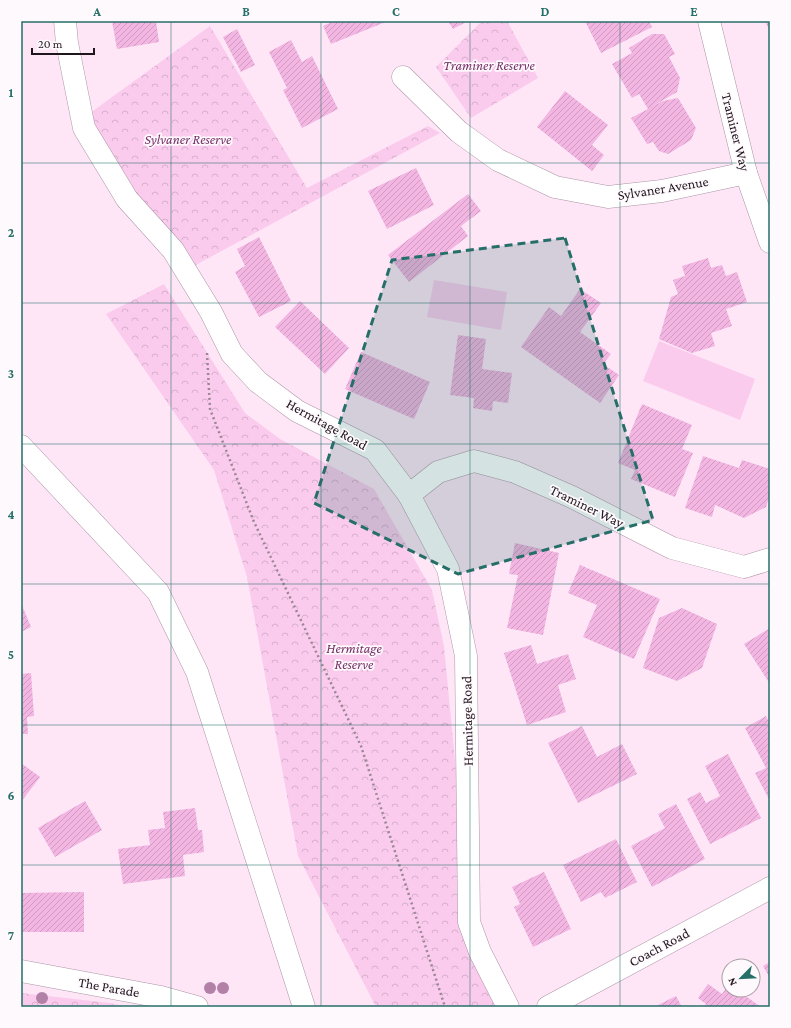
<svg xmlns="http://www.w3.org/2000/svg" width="791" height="1028" font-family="'Crimson Pro',serif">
	<defs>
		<pattern id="forest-crowns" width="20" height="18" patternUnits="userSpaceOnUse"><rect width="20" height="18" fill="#fbcbee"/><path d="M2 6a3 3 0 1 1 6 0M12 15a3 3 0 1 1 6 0" fill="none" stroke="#d7aecc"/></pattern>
		<pattern id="building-hatch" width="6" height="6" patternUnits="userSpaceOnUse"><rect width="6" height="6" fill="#f3b5e2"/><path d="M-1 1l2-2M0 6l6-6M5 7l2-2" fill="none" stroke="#d09bc1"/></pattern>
	</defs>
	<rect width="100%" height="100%" fill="#fee6f7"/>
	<g fill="#fbcbee">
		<path d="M434 280 507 292 501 330 427 317Z"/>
		<path d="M659 341 755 379 740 420 643 381Z"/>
	</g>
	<g fill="url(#forest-crowns)">
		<path d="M482 21H507L538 78 471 118 436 67Z"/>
		<path d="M210 26 307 188 428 126 440 133 192 267 113 170 86 116Z"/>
		<path d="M164 284 245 413 280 439 374 489 432 590 444 646 460 813 461 930 498 1007H376L298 856 247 577 214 470 106 314Z"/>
		<path d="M21 993 110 1003 127 1007H21Z"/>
	</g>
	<g fill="url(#building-hatch)">
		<path d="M112 21H156L159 42 117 49Z"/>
		<path d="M334 21H388L331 44 323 26Z"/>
		<path d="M448 21H468L453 29Z"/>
		<path d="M585 21H649L652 27 601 53Z"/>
		<path d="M765 21H770V32Z"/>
		<path d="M237 29 255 65 241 72 223 37Z"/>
		<path d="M652 34H664L675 54 669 57 680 78 677 92 653 106 663 101 678 98 696 128 691 140 668 154 659 151 653 142 647 144 631 118 648 109 639 94 632 98 612 64 632 53 629 48Z"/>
		<path d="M291 40 302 62 312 56 338 109 302 128 283 90 287 88 269 52Z"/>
		<path d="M565 91 608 125 592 145 604 155 592 171 537 127Z"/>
		<path d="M416 168 434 205 387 229 368 191Z"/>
		<path d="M468 194 481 211 461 226 468 236 409 282 388 255Z"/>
		<path d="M259 237 291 301 259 317 235 272 245 266 237 249Z"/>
		<path d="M708 258 711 268 722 265 726 276 737 272 747 302 726 309 732 326 711 333 715 346 692 353 659 339 671 297 678 294 673 280 685 276 682 266Z"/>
		<path d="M580 289 601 303 580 332 611 354 603 364 619 375 600 403 521 347 549 307 561 316Z"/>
		<path d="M300 301 349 348 325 374 275 327Z"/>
		<path d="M458 335 486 339 482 369 512 373 508 403 493 401 492 411 473 408 474 398 450 395Z"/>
		<path d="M361 352 430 382 414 419 345 389Z"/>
		<path d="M642 404 692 425 682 449 693 453 675 497 631 479 635 470 618 463Z"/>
		<path d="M703 456 739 468 742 460 770 469V494L766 507 744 518 715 505 712 517 685 508Z"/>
		<path d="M515 543 559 553 543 635 507 628 518 575 509 574Z"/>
		<path d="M580 565 660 599 634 659 583 637 597 605 568 593Z"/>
		<path d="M21 603 31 627 21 632Z"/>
		<path d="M682 608 717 624 702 668 677 681 643 668 659 618Z"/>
		<path d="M770 628V684L744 644Z"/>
		<path d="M531 645 537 664 568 654 576 679 558 685 566 712 527 725 504 653Z"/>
		<path d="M31 673 34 716 27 717 28 734H21V674Z"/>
		<path d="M766 716 770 724V801L755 773 766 768 745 728Z"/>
		<path d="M582 726 597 757 622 744 637 774 578 803 548 743Z"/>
		<path d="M728 754 761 818 710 844 687 799 700 792 706 803 720 796 705 766Z"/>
		<path d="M21 763 40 777 21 802Z"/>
		<path d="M85 801 102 830 55 857 38 828Z"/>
		<path d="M676 804 705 859 652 887 631 846 665 828 658 814Z"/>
		<path d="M195 808 198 830H202L204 852 183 855 185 876 123 884 118 849 150 845 148 830 165 828 163 812Z"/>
		<path d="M616 839 637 882 605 898 601 892 581 902 563 865Z"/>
		<path d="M544 872 571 929 533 947 514 907 520 904 512 887Z"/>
		<path d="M84 892V932H21V893Z"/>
		<path d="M770 962V978L763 966Z"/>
		<path d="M708 984 722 994 729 984V990H737L761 1007H704L706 1004 698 998Z"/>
		<path d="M676 996 682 1007H654Z"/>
	</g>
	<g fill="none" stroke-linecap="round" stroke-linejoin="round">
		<defs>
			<g id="minor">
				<path d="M65 21 67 43 84 128 127 199 173 250 211 312 232 354 258 382 297 411 375 450 409 495 448 569 466 656 469 922 480 952 508 1007"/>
				<path d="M709 21 746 173 770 242"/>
				<path d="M403 77 459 132 498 160 555 187 608 197 662 191 746 173"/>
				<path d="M21 446 158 592 197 672 304 1007"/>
				<path d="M409 495 438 472 474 461 515 472 572 497 672 548 744 567 770 559"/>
				<path d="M21 971 161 997 197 1007"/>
				<path d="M548 1007 770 888"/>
			</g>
		</defs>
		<use href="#minor" stroke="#ac95a6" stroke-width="23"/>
		<path stroke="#998894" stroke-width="2.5" stroke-dasharray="2 3" stroke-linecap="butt" d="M207 353 210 409 254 522 361 746 445 1007"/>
		<use href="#minor" stroke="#fff" stroke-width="22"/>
	</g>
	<g fill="#b381a7">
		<circle cx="210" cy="988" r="6"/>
		<circle cx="223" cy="988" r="6"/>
		<circle cx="42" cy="998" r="6"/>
	</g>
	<path fill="#266f68" fill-opacity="0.2" stroke="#266f68" stroke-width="3" stroke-dasharray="8 5" stroke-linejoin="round" d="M565 238 653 520 458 574 314 503 392 260Z"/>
	<path fill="none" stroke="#266f68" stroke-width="1" stroke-opacity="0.55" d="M171 21V1007M321 21V1007M470 21V1007M620 21V1007M21 163H770M21 303H770M21 444H770M21 584H770M21 725H770M21 865H770"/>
	<g text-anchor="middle" stroke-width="3.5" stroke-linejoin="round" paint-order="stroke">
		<g font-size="14" font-style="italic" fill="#752f66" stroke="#fef9fd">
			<text x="489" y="70">Traminer Reserve</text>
			<text x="188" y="144">Sylvaner Reserve</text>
			<text x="354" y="653">Hermitage<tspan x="354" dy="16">Reserve</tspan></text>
		</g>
		<g font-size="14" fill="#1f161d" stroke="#fef9fd">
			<text transform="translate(736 132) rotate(76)" y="5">Traminer Way</text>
			<text transform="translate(663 188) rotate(-9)" y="5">Sylvaner Avenue</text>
			<text transform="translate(327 424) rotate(29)" y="5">Hermitage Road</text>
			<text transform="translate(587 506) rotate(26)" y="5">Traminer Way</text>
			<text transform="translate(467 721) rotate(-91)" y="5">Hermitage Road</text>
			<text transform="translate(659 947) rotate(-28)" y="5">Coach Road</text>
			<text transform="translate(109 987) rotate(10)" y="5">The Parade</text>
		</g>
	</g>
	<rect width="791" height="1028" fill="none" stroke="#fef9fd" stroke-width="44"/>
	<g transform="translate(741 978) rotate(246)"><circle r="19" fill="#fef9fd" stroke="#a59ea3"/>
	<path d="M0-3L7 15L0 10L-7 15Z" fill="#266f68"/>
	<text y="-6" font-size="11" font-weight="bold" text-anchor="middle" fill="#1f161d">N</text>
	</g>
	<path d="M32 48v6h62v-6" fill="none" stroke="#1f161d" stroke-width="2"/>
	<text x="38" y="48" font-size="12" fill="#1f161d" stroke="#fef9fd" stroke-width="3" paint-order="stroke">20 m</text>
	<rect x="22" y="22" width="747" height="984" fill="none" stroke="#266f68" stroke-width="1.5"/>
	<g font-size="13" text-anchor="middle" font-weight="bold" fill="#266f68">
		<text x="97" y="16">A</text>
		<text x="246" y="16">B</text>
		<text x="396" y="16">C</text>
		<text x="545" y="16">D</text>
		<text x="694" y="16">E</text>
		<text x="11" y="97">1</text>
		<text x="11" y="237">2</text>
		<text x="11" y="378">3</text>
		<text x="11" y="519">4</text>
		<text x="11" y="659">5</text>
		<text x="11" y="800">6</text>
		<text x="11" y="940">7</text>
	</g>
</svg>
